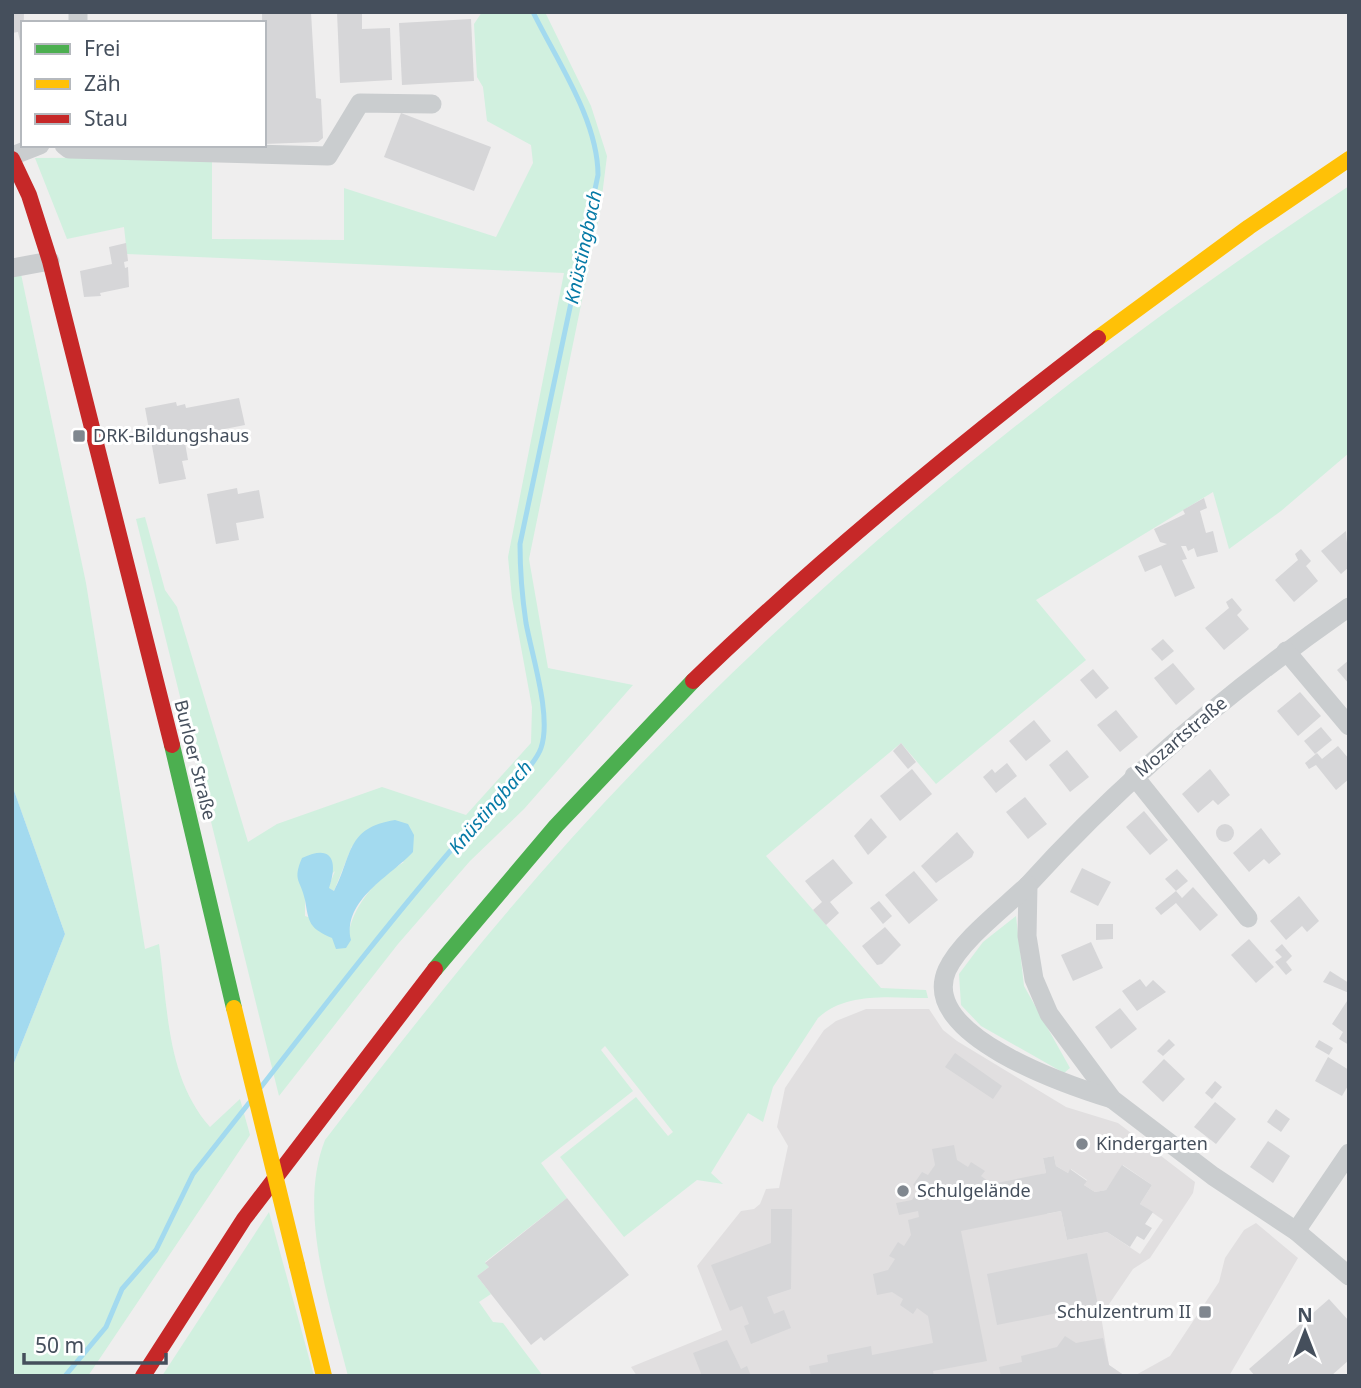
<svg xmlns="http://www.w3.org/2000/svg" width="1361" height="1388" font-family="'Noto Sans',sans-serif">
	<rect width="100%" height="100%" fill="#efeeee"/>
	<g fill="#e1dfe0" fill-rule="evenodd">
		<path d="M866 1009H929L943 1030 957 1041 1066 1107 1118 1123 1195 1182 1193 1193 1150 1258 1133 1269 1101 1316 1109 1365 1125 1376H637L631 1367 722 1330 697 1266 741 1211 754 1209 760 1204 766 1189 779 1188 788 1146 777 1127 785 1088 824 1030 836 1021ZM1054 1156 1056 1166 1068 1173 1071 1169 1087 1180 1084 1185 1095 1192 1106 1190 1123 1165 1152 1185 1140 1204 1163 1220 1140 1254 1107 1232 1067 1240 1061 1211 1047 1214 1038 1175 1046 1173 1043 1158Z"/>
		<path d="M1256 1223 1298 1258 1229 1376H1134L1170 1356 1219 1282 1225 1258 1244 1230Z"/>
	</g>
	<g fill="#d1f0df" fill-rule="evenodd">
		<path d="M482 12H545L591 106 607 156 600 212 529 559 548 668 633 685 524 809 470 861 398 944 279 1096 136 519 145 517 165 590 177 607 248 842 277 824 382 787 466 815 531 743 532 707 512 598 508 557 564 273 127 254 124 227 67 239 35 158 212 157V239L344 240V188L496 237 533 163 531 145 487 121 483 87 477 77 474 24ZM352 846 404 862C378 878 356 901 349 931L305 916V899L335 871 328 888 334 891Z"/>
		<path d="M1349 186V453L1281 511 1229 549 1213 492 1036 600 1086 660 936 784 901 743 766 856 881 988 926 990 928 998C891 998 847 991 818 1018L773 1087 763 1122 748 1113 711 1173 723 1184 697 1180 624 1237 560 1157 636 1097 668 1136 673 1132 605 1046 601 1050 633 1091 541 1163 567 1198 485 1262 489 1267 477 1276 491 1294 479 1302 493 1322 503 1323 543 1376H348C330 1304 297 1211 325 1140 424 1011 525 884 638 767 851 546 1093 354 1349 186Z"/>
		<path d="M21 274 86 583 145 949 159 944C168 1007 166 1077 210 1127L240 1099 250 1135 88 1376H12V1068L65 934 12 785V275Z"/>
		<path d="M1016 916 1024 986 1070 1068 1064 1073 981 1026 961 1005 959 974 983 942Z"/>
		<path d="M269 1212 314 1376H162Z"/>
	</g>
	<g fill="#a3daef">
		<path d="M12 785 65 934 12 1068Z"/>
		<path d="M395 820 408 824 414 835 413 852C391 876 342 900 351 940L346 948 336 949 332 938C309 928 309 923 305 900 301 880 292 881 302 858 333 843 338 862 329 888L334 891C353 854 346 828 395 820Z"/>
	</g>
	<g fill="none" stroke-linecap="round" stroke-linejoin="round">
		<g stroke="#a3daef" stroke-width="5">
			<path d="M261 1087C328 1001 393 917 464 835 483 814 533 771 541 748 552 717 532 656 526 623 522 596 520 570 520 544L598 175C598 120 557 61 533 12"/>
			<path d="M65 1376 106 1327 122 1289 156 1250 193 1174 249 1103"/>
		</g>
	</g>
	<g fill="#d6d6d8">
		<path d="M12 12H24L23 55 18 32 12 33Z"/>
		<path d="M262 12H311L316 98 321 99 323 138 318 142 264 144Z"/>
		<path d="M337 12H362V29L390 28 392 80 340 83Z"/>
		<path d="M471 19 474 81 402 85 399 23Z"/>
		<path d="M401 113 491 147 474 191 384 157Z"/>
		<path d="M126 243 128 261 124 262 125 268 128 267 129 287 100 293 101 296 84 297 80 271 112 264 109 247Z"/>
		<path d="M239 398 245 425 184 437 188 460 182 461 186 479 159 484 145 408 176 402 177 406 185 404 186 408Z"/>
		<path d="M237 488 238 494 259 490 264 518 236 523 239 540 216 544 207 494Z"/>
		<path d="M1204 498 1207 508 1200 511 1206 533 1213 531 1218 552 1197 557 1194 548 1188 551 1186 546H1181L1187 559 1182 560 1195 588 1175 597 1161 565 1145 572 1138 556 1167 544 1160 542 1154 529 1185 514 1183 510Z"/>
		<path d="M1346 531 1349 567 1341 574 1321 551Z"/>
		<path d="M1301 549 1311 561 1306 566 1318 581 1294 602 1275 580 1298 560 1295 554Z"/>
		<path d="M1232 598 1242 610 1237 615 1249 629 1224 650 1205 628 1229 608 1226 602Z"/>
		<path d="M1163 639 1174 651 1162 661 1151 649Z"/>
		<path d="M1349 660V684L1337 670Z"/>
		<path d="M1173 663 1195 689 1176 705 1154 678Z"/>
		<path d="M1093 669 1109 688 1096 699 1080 680Z"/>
		<path d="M1300 692 1321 716 1298 736 1277 711Z"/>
		<path d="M1116 710 1138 737 1120 752 1097 725Z"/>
		<path d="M1034 720 1051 741 1026 761 1009 741Z"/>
		<path d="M1321 727 1332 740 1315 754 1304 741Z"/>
		<path d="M901 743 916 762 908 769 893 751Z"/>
		<path d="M1338 746 1349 759V779L1336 790 1316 765 1309 769 1305 763 1317 753 1322 759Z"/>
		<path d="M1067 750 1089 777 1070 792 1049 765Z"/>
		<path d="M1007 763 1017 776 996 793 983 777 992 769 995 773Z"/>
		<path d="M912 769 932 794 900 821 880 796Z"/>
		<path d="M1210 769 1230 795 1218 805 1213 800 1198 813 1182 794Z"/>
		<path d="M1025 797 1047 824 1028 839 1006 812Z"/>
		<path d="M1144 811 1168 840 1150 855 1126 827Z"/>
		<path d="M871 818 887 837 868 855 854 836Z"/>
		<circle cx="1225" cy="833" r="9"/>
		<path d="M1261 828 1281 854 1269 864 1264 859 1249 872 1233 853Z"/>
		<path d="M957 832 974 852 972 857 936 883 921 866Z"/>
		<path d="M833 859 853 883 830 902 839 913 826 925 813 910 822 902 805 881Z"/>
		<path d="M1082 868 1111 882 1098 906 1070 892Z"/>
		<path d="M1177 869 1188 881 1176 891 1165 879Z"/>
		<path d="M914 871 938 900 909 924 885 895Z"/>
		<path d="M1193 887 1218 915 1200 931 1176 903 1161 915 1155 908 1176 891 1182 898Z"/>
		<path d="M1299 896 1319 921 1307 932 1302 926 1286 940 1270 921Z"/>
		<path d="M879 901 892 916 883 924 870 908Z"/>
		<path d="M1096 924H1113V939L1096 940Z"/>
		<path d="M885 927 901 945 882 964 877 965 862 946Z"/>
		<path d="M1249 939 1274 967 1256 983 1231 955Z"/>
		<path d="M1091 942 1103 968 1073 981 1061 955Z"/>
		<path d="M1282 944 1292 956 1286 962 1292 970 1286 975 1275 962 1282 957 1275 950Z"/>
		<path d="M1330 971 1349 983V993L1323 982Z"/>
		<path d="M1140 979 1146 987 1153 980 1166 992 1137 1011 1122 991Z"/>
		<path d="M1349 998V1045L1339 1039 1343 1032 1332 1024Z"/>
		<path d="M1120 1008 1137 1029 1111 1049 1095 1027Z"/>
		<path d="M1169 1039 1175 1045 1163 1056 1157 1051Z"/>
		<path d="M1319 1040 1333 1048 1329 1055 1315 1047Z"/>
		<path d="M955 1053 1002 1086 993 1099 945 1067Z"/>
		<path d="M1328 1057 1349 1070V1084L1342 1096 1315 1081Z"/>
		<path d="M1164 1059 1185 1079 1163 1102 1142 1082Z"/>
		<path d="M1215 1081 1222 1087 1212 1099 1205 1093Z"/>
		<path d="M1215 1102 1236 1119 1216 1144 1194 1127Z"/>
		<path d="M1276 1109 1290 1119 1281 1132 1267 1122Z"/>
		<path d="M1268 1141 1290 1156 1273 1183 1250 1167Z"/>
		<path d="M954 1145 957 1160 968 1167 971 1162 985 1171 981 1176 992 1184 1046 1173 1043 1158 1054 1156 1056 1166 1068 1173 1070 1169 1087 1181 1084 1185 1095 1192 1106 1190 1122 1165 1152 1185 1140 1204 1153 1212 1145 1224 1152 1228 1144 1240 1137 1236 1130 1247 1107 1232 1067 1240 1061 1211 961 1231 987 1361 933 1371 934 1376H811L809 1366 828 1362 827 1355 871 1346 872 1355 933 1343 928 1316 917 1308 913 1314 900 1305 903 1299 892 1292 877 1295 873 1274 888 1270 895 1259 889 1256 898 1242 904 1246 911 1235 908 1220 919 1217 918 1211 899 1215 896 1203 912 1200 919 1189 913 1185 922 1172 928 1175 935 1165 932 1149Z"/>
		<path d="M567 1198 629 1275 544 1341 541 1337 531 1345 477 1276 489 1267 485 1263Z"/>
		<path d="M771 1209H792L791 1289 767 1297 774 1314 784 1310 791 1328 751 1344 744 1326 749 1324 742 1306 730 1311 711 1265 771 1243Z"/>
		<path d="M1087 1253 1098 1305 997 1325 987 1274Z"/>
		<path d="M1329 1299 1349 1321V1360L1331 1376H1255L1249 1369Z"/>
		<path d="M1065 1336 1076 1343 1103 1338 1109 1365 1125 1376H1001L999 1367 1022 1362 1021 1356 1057 1347Z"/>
		<path d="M727 1340 741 1369 747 1366 751 1376H702L693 1353Z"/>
	</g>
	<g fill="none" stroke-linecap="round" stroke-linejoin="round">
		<g stroke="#cacdcf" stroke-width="19">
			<path d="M78 23V12"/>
			<path d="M64 145 69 149 328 156 360 103 432 104"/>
			<path d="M12 156 40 145"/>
			<path d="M12 268 50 261"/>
			<path d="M1349 607C1233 688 1123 780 1028 885L1027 936 1034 979 1049 1014 1112 1099 1213 1176 1296 1231 1349 1276"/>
			<path d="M1286 651 1349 726"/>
			<path d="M1134 776 1248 918"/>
			<path d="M1028 885C1004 908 961 940 947 970 918 1035 1067 1085 1112 1099"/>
			<path d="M1296 1231 1349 1153"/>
		</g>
		<g stroke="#4caf50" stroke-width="16">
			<path d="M172 745 234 1008"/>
			<path d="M435 969 556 826 693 681"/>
		</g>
		<g stroke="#ffc107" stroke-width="16">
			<path d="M1098 338 1249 227 1349 159"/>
			<path d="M297 1265 324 1376"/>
		</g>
		<g stroke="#c62828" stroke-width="16">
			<path d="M12 159 29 195 50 261 172 745"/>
			<path d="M693 681C820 558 957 446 1098 338"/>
			<path d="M143 1376 244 1219 435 969"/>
		</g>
		<path stroke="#ffc107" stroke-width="16" d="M234 1008 297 1265"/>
	</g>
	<g fill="#80878f" stroke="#fff" stroke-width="2.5">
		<rect x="72" y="429" width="14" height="14" rx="3.5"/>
		<circle cx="1082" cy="1144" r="7"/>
		<circle cx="903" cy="1191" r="7"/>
		<rect x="1198" y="1305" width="14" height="14" rx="3.5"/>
	</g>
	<g text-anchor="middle" stroke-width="6" stroke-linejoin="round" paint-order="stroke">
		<g font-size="18" fill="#454f5c" stroke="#fff" text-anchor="start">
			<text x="93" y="442">DRK-Bildungshaus</text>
			<text x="1096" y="1150">Kindergarten</text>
			<text x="917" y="1197">Schulgelände</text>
			<text x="1191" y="1318" text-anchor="end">Schulzentrum II</text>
		</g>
		<g font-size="18" fill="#454f5c" stroke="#fff">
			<text transform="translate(1181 737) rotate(-40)" y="6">Mozartstraße</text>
			<text transform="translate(195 760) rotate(76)" y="6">Burloer Straße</text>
		</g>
		<g font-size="19" font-style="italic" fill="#067aa6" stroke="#fff">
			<text transform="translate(583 247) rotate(-78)" y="7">Knüstingbach</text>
			<text transform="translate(490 807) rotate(-49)" y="7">Knüstingbach</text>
		</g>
	</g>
	<rect width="1361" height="1388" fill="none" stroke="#454f5c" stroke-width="28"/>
	<rect x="21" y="21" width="245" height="126" fill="#ffffff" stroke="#b5b9be" stroke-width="2"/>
	<rect x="35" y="44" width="35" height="10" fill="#4caf50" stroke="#b5b9be" stroke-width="2"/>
	<text x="84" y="56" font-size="21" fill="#454f5c">Frei</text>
	<rect x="35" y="79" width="35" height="10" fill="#ffc107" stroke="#b5b9be" stroke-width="2"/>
	<text x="84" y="91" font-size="21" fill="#454f5c">Zäh</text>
	<rect x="35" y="114" width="35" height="10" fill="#c62828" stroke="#b5b9be" stroke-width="2"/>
	<text x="84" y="126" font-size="21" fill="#454f5c">Stau</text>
	<g transform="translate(1305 1332)" stroke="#ffffff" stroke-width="5" paint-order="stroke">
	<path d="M0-5L12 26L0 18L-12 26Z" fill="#454f5c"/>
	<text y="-10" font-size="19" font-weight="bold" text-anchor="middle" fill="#454f5c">N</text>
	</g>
	<path d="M24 1353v10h142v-10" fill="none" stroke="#454f5c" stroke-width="3.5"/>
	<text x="35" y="1353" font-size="21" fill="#454f5c" stroke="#ffffff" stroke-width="5" paint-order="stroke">50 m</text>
</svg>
